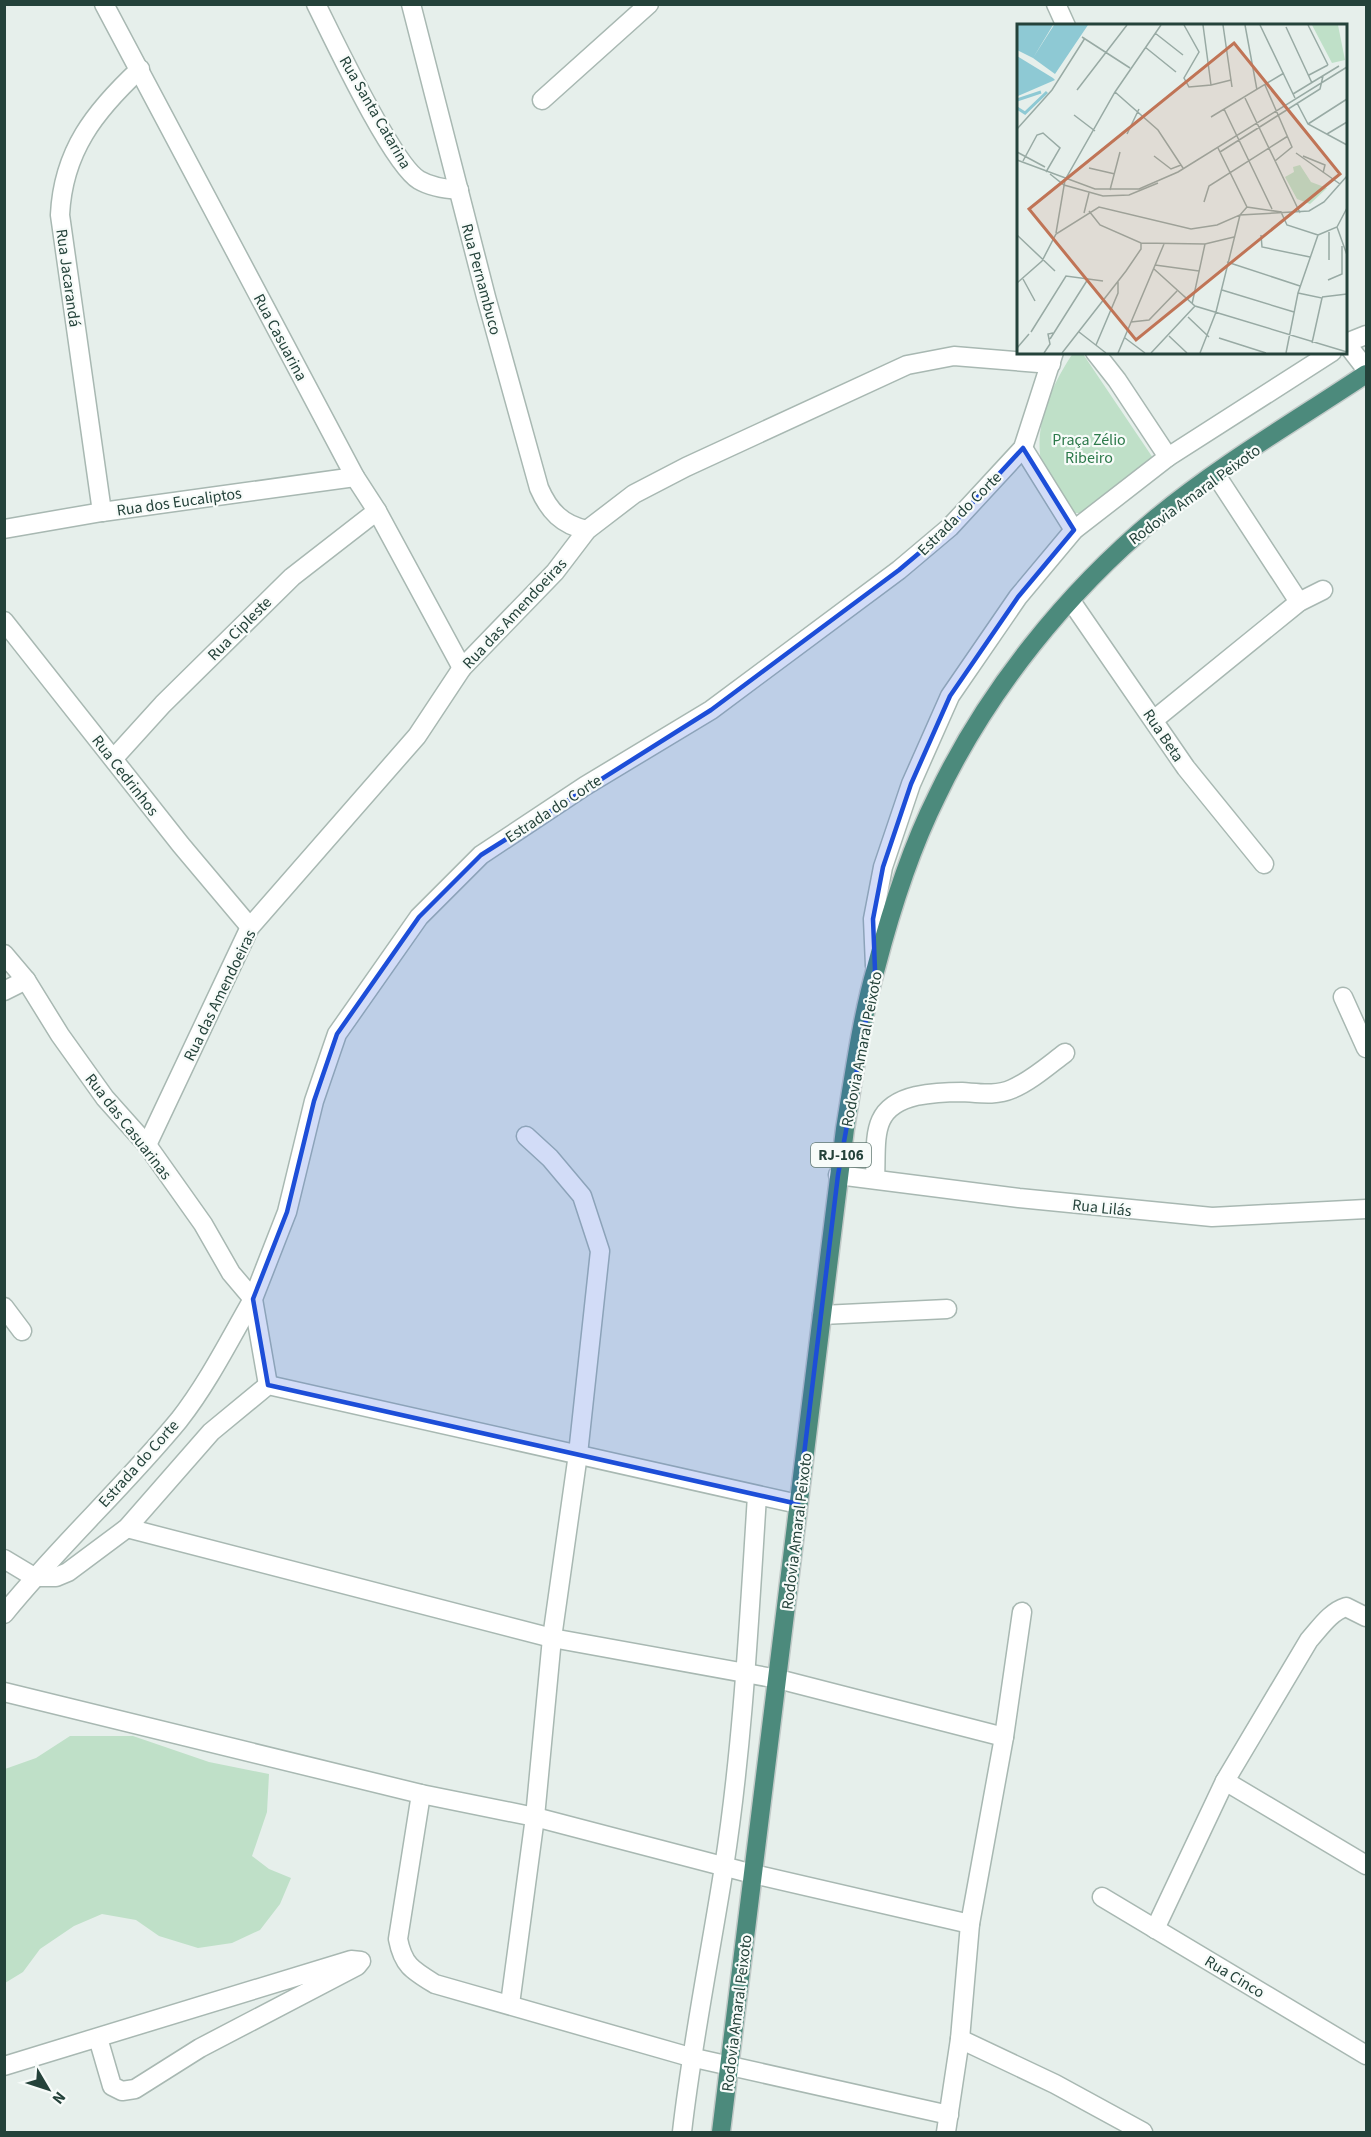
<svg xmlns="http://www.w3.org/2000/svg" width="1371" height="2137" font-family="'Source Sans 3',sans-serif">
	<rect width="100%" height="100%" fill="#e6efeb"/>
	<g fill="#bfe0c8">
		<path d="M1073 353 1083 354 1153 458 1086 513H1071C1063 499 1044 475 1041 461 1034 423 1053 383 1073 353Z"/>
		<path d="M70 1736H133L209 1762 269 1774 267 1812 252 1856 269 1869 291 1878 280 1904 260 1930 232 1943 198 1948 159 1936 136 1920 102 1914 74 1926 40 1949 23 1972 5 1983V1769L36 1758Z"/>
	</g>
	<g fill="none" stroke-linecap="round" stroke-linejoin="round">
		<defs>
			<g id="minor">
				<path d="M104 4 355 477 377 511 462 668"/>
				<path d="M316 4C333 38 392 164 419 180 431 187 445 189 459 190"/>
				<path d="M411 4 486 297 539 488C549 511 562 525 587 530"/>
				<path d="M1056 4 1066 26"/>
				<path d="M542 100 649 4"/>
				<path d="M1346 343 1366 369"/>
				<path d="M1346 343 1366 335"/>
				<path d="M1095 352 1117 380 1168 457"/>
				<path d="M1023 448 1074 530"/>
				<path d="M1216 475 1299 602"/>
				<path d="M102 512 60 215C63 151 95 111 140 69"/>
				<path d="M4 529 102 512 355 477"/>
				<path d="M1071 601 1186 768 1264 864"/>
				<path d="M4 621 181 845 250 927"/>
				<path d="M1155 719 1299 602 1323 590"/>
				<path d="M114 758 163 704 292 577 377 511"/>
				<path d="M4 954 26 980 60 1035 105 1098 147 1145 203 1224 231 1273 253 1299C230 1339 208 1383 179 1420 124 1487 59 1546 4 1614"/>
				<path d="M875 966 873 919 883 867 911 784 950 696 1018 597 1074 530 1168 457 1332 352"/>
				<path d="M4 991 26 980"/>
				<path d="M1343 997 1366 1048"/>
				<path d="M147 1145 250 927 417 736 462 668 555 572 587 530 634 494 686 467 907 365 954 356 1051 364"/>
				<path d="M838 1175 1019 1198 1212 1217 1366 1209"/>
				<path d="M875 1179C877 1139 869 1107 916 1096 931 1093 947 1092 962 1092 979 1093 996 1096 1012 1089 1031 1081 1049 1065 1065 1053"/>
				<path d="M4 1307 22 1331"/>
				<path d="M822 1315 947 1309"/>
				<path d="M268 1385 253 1299 287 1212 314 1101 337 1034 419 917 481 855 585 786 711 710 899 570 950 527 1023 448 1054 352"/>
				<path d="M127 1528 552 1638 778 1679 1004 1737"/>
				<path d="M4 1559 34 1577H56L68 1572 127 1528 211 1432 268 1385 798 1504"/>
				<path d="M1366 1617 1346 1607C1330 1612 1320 1628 1309 1640L1225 1781 1366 1865"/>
				<path d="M4 1692 421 1794 535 1817 753 1874 970 1924"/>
				<path d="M421 1794 398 1939C403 1965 412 1970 435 1984L690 2057 949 2115"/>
				<path d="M1102 1897 1366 2055"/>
				<path d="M1155 1929 1225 1781"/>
				<path d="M510 2004 535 1817 552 1638 578 1454 600 1251 582 1196 550 1158 526 1136"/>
				<path d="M960 2039 1055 2084 1143 2132"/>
				<path d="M4 2066 351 1960 361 1961 357 1966 200 2048 135 2089 122 2091 112 2086 98 2038"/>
				<path d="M682 2132C692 2043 710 1956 724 1867 743 1745 749 1620 757 1496"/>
				<path d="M946 2132 960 2039 970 1924 1004 1737 1022 1612"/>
			</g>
			<path id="trunk" d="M721 2132 845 1129C854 1075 861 1020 876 968 891 910 910 850 937 796 987 691 1067 592 1156 518 1220 465 1297 420 1366 374"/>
		</defs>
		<use href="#minor" stroke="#a8b8b2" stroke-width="21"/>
		<use href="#trunk" stroke="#c2cac8" stroke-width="21"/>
		<use href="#minor" stroke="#fff" stroke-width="18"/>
		<use href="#trunk" stroke="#4c8a7c" stroke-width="18"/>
	</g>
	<path fill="#1d4ed8" fill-opacity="0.2" stroke="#1d4ed8" stroke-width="4.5" stroke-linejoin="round" d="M1023 448 1074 530 1018 597 950 696 911 784 883 867 873 919 875 970 838 1175 798 1504 268 1385 253 1299 287 1212 314 1101 337 1034 419 917 481 855 711 710 899 570 950 527Z"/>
	<g text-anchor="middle" stroke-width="4.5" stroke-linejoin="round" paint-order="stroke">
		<rect fill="#f7fbf9" stroke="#637a73" stroke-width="1.5" x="811" y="1143" width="60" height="24" rx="4.5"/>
		<g font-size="15" font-weight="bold" fill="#24423a">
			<text x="841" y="1160">RJ-106</text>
		</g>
		<g font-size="16" fill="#24423a" stroke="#f7fbf9">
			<text transform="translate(376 112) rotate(60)" y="6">Rua Santa Catarina</text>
			<text transform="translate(69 278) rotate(82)" y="6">Rua Jacarandá</text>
			<text transform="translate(482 279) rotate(75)" y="6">Rua Pernambuco</text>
			<text transform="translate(281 337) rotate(62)" y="6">Rua Casuarina</text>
			<text transform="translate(1194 494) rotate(-36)" y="6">Rodovia Amaral Peixoto</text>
			<text transform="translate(179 501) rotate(-8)" y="6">Rua dos Eucaliptos</text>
			<text transform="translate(959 513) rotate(-45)" y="6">Estrada do Corte</text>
			<text transform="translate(514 613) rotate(-47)" y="6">Rua das Amendoeiras</text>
			<text transform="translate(239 628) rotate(-45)" y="6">Rua Cipleste</text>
			<text transform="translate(1164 735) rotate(56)" y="6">Rua Beta</text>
			<text transform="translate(126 775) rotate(52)" y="6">Rua Cedrinhos</text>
			<text transform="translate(553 808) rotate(-33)" y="6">Estrada do Corte</text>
			<text transform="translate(219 995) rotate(-64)" y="6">Rua das Amendoeiras</text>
			<text transform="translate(861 1049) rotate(-79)" y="6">Rodovia Amaral Peixoto</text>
			<text transform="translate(129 1126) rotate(52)" y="6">Rua das Casuarinas</text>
			<text transform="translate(1102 1207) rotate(6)" y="6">Rua Lilás</text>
			<text transform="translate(138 1463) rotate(-48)" y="6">Estrada do Corte</text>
			<text transform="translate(796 1531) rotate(-83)" y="6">Rodovia Amaral Peixoto</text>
			<text transform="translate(1235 1976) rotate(31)" y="6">Rua Cinco</text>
			<text transform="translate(736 2013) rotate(-83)" y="6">Rodovia Amaral Peixoto</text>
		</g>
		<g font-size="16" fill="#2d7a4b" stroke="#f7fbf9">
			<text x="1089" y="445">Praça Zélio<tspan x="1089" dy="18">Ribeiro</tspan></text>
		</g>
	</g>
	<g transform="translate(1017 24)">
		<rect width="330" height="330" fill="#e6efeb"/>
		<path d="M295 1H321L328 36 315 39ZM283 141 294 158 310 164 293 180 280 175 268 153 277 148 276 143Z" fill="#bfe0c8"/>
		<path d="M0 1H36L16 34 0 26ZM37 1H71L38 50 16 34ZM0 32 36 54 38 56 1 72Z" fill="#8ec9d4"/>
		<path fill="none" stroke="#8ec9d4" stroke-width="3" d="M0 76 24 68M0 84 8 89 30 68"/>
		<path fill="none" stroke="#98aaa4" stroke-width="1.5" d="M167 1 182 28 167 54 172 63 194 61 186 1M206 1 215 63M228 1 240 66M243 1 278 74M291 1 311 41M269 3 295 59M138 9 166 31M65 13 113 44M128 23 159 48M292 51 311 41M194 61 214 56M248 61 275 123 258 137M60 66 110 1M98 68 141 106 166 144M276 70 322 42M228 74 283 189M280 79 291 100 330 121M207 85 255 185M57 91 78 107M194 93 267 49M291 100 330 75M0 105 35 66 68 14M110 110 122 85M310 110 330 98M201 124 230 183 264 188 270 201 301 211M0 128 28 143M203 128 303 65 306 52M279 129 323 160M137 132 154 145 164 141M286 132 308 141 306 149M0 136 78 165H122L161 148 330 43M6 137 20 111 26 109 43 124 29 148M72 144 98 150M33 150 47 161 86 172 112 171 141 159M93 166 103 128M187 178 192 162 271 112M72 187 83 201 124 219 188 220 217 213M67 189 72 169M320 203 330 231M39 209 48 156 98 68 144 1M0 211 38 247M244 211 245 223 293 233M301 211 320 203 330 184M312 236V208M210 238 283 262M138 241 182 247M137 245 178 282 330 328M6 255 18 277M311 256 325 250V222M0 259 25 237 39 210 82 183 174 205 200 201 223 191 230 183M205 266 277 288M281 269 305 274 295 319M305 273 330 270M175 280 188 220M171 293 192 313M114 298 132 296 160 267M14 308 49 252 86 257M62 308 89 329M152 312 170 329M108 314 128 329M202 314 249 329M33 315 71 255M79 321 101 269V258M0 324 12 310M27 329 33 320 31 310 36 309M45 329 109 247 124 225V219M101 329 147 220M134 329 178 282M183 329 199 288 223 191 292 187 307 178 330 152M269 329 281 269 301 211"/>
		<path fill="#c07456" fill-opacity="0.15" stroke="#c07456" stroke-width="3" d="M217 19 323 150 119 316 12 185Z"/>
		<rect width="330" height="330" fill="none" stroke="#24423a" stroke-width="3"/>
	</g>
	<rect width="1371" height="2137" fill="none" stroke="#24423a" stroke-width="12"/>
	<g transform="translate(48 2089) rotate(129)" stroke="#f7fbf9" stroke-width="4.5" paint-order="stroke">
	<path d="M0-4.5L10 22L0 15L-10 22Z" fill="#24423a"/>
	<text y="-9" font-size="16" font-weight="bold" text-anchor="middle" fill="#24423a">N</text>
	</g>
</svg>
